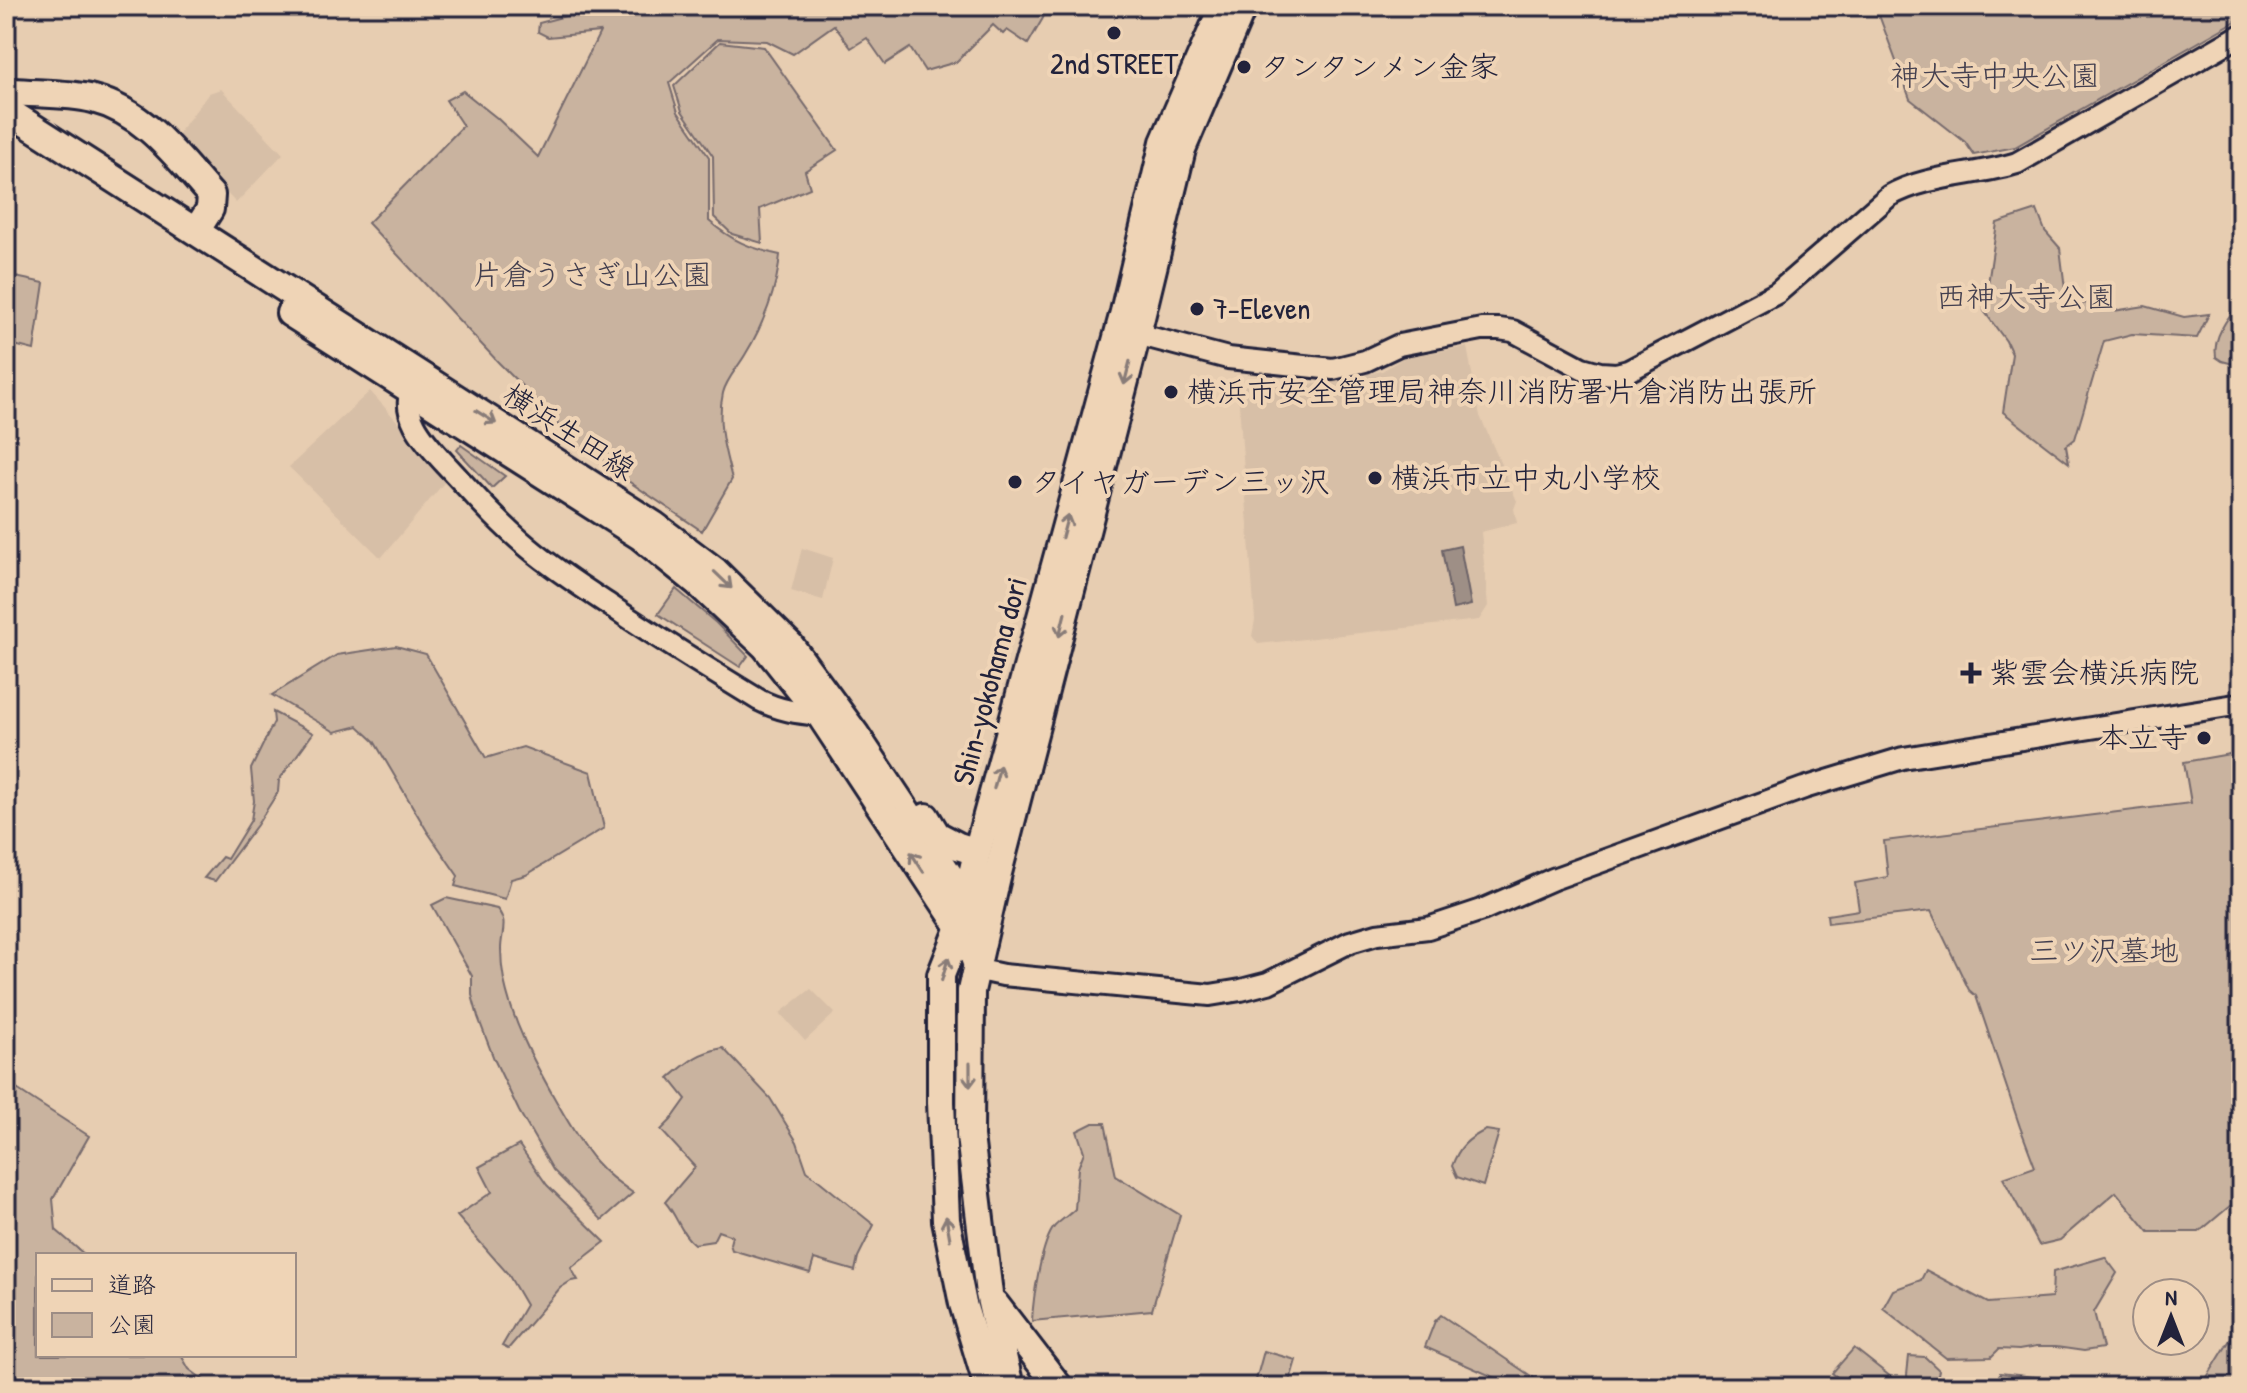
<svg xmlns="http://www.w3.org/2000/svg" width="2247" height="1393" font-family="'Patrick Hand','Klee One',sans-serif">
	<rect width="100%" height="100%" fill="#e7cdb1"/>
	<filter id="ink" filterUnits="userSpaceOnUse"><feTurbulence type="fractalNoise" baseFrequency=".0125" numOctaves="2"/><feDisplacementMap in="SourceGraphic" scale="16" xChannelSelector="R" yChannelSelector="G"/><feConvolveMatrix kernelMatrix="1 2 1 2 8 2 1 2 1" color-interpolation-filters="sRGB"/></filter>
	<g filter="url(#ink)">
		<g fill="#d7bfa7">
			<path d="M221 89 283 154 236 203 175 138 209 93Z"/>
			<path d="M1467 347 1480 416 1517 501 1514 509 1517 523 1481 532 1488 606 1479 620 1258 644 1252 636 1255 620 1238 390 1251 382 1320 384 1382 371 1405 357Z"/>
			<path d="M370 391 448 478 381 558 289 467Z"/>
			<path d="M802 548 833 558 823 600 791 591Z"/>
			<path d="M811 989 835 1013 805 1041 780 1013Z"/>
		</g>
		<g fill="#c9b39f" stroke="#766a6d" stroke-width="2">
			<path d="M603 6H1047L1043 18 1028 44 1007 30 1003 34 993 25 956 62 925 71 910 48 885 64 867 38 851 48 834 25 793 54 767 41 718 39 669 83 678 112 709 157V221C732 241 750 248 780 255 777 289 763 326 745 355 738 367 726 380 723 393 716 424 725 450 732 479L702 531 560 435 557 421 499 363 368 223 463 126 446 100 463 91 497 118 538 157 600 32 548 37 538 32 539 23Z"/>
			<path d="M1880 6H2241V18L2015 147 1974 155 1965 142 1910 99 1876 7Z"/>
			<path d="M720 42 764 47 837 150 805 171 810 188 760 209 762 243 732 234 714 217 713 156 682 111 674 86Z"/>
			<path d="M2037 210 2045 231 2060 248 2067 305 2111 301 2113 311 2145 306 2184 317 2209 314 2197 338 2132 334 2104 341 2075 439 2066 446 2069 463 2003 412 2012 354 2006 341 1984 311 1997 223Z"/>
			<path d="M6 275 44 283 34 350 6 343Z"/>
			<path d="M2241 301V366L2222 361 2216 357C2212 337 2229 316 2241 301Z"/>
			<path d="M461 445 505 476 492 488 457 450Z"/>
			<path d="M676 589 716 623 748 656 740 667 658 614Z"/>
			<path d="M396 646 426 654 486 758 523 747 591 772 604 828 526 875 511 879 505 899 455 886 458 876 427 831 374 741 358 726 335 732 272 695 337 655Z"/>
			<path d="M273 712 313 733 279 780 278 792 257 825 215 881 204 878 222 857 227 859 251 820 254 801 251 769 274 722Z"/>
			<path d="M2241 752V1203L2230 1206 2199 1232H2149L2116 1192 2060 1240 2039 1245 2003 1178 2035 1167 2020 1127 1976 996 1969 990 1931 911 1828 923 1827 915 1859 910 1855 883 1888 877 1884 841 2191 803 2184 762Z"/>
			<path d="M446 898 497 909C509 923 501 933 501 949 501 959 502 970 504 980 513 1023 533 1060 555 1099 567 1120 579 1142 595 1161 606 1174 619 1183 633 1193L602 1220 553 1170 519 1111 494 1059 478 1017 472 995V976L432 905Z"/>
			<path d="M723 1048 770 1098 797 1142 807 1171 874 1225 858 1257 855 1271 814 1259 810 1273 732 1250 730 1244 732 1236 718 1231 713 1241 694 1244C680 1233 677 1215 665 1202L695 1167 661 1130 671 1120 686 1099 669 1078C689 1061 697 1053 723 1048Z"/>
			<path d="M6 1082 89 1136 53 1199 56 1230 85 1255H38V1355H181L189 1369 213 1387H22L6 1357Z"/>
			<path d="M1093 1123H1105L1116 1176 1180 1215 1152 1310 1032 1321C1033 1300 1041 1241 1055 1226 1061 1220 1069 1215 1075 1209L1078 1168 1084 1152 1077 1131Z"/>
			<path d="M1486 1130 1499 1132 1483 1186 1457 1177 1452 1166C1459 1147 1467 1139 1486 1130Z"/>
			<path d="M519 1145 547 1185 605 1242 571 1268 578 1280 571 1281 560 1288 508 1349 502 1346 526 1305 508 1274 457 1216 492 1192 479 1167Z"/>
			<path d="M2105 1257 2117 1273 2094 1312 2103 1348 2084 1351 2056 1347H2036L2019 1350 1999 1349 1991 1357 1946 1358 1883 1308 1893 1290 1921 1280 1926 1270 1988 1303 2052 1298 2053 1272Z"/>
			<path d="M1441 1315 1547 1387H1516L1425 1347 1435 1321Z"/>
			<path d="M2241 1322V1387H2201Z"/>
			<path d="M1854 1348 1896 1381V1387H1850L1832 1373Z"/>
			<path d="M1264 1351 1296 1360 1288 1387H1252L1256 1380Z"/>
			<path d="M1909 1356 1925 1357 1939 1370 1935 1387H1909L1907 1375Z"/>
			<path d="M2000 1373 2079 1382 2081 1387H1999Z"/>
		</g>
		<path fill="#9e8f86" stroke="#6c6368" stroke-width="2" d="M1460 546 1471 605 1453 609 1442 550Z"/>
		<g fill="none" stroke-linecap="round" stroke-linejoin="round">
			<defs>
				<g id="minor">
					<path d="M1137 334 1228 358 1333 369 1365 361 1399 345 1482 329H1499L1513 331 1582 368 1600 373 1616 374 1628 371 1777 293 1889 196C1928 174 1975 176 2017 163L2241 35"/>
					<path d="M416 382C393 413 431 448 451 470 476 497 500 524 529 548 555 570 585 589 614 608 661 640 710 670 759 700 778 710 798 713 820 715"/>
					<path d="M960 927 975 969 1003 975 1210 995 1241 990 1268 983 1350 942 1377 934 1428 928 1482 910 1553 879 1804 788 1903 758 2241 704"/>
				</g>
				<g id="major">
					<path d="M6 103 13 92C38 94 70 93 93 99 145 112 177 157 211 195L210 209 196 231"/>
					<path d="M6 110 654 525 715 571 790 645 856 735 969 905"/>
					<path d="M290 313 640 536 698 583 765 646 820 715 960 927"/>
					<path d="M926 817 937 835 958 846 977 852"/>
					<path d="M995 1304 1059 1387"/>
					<path d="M988 1387 963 1304 946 1220 941 1102V975L960 927 977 852 1124 312 1164 142 1223 6"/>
					<path d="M1010 1387 989 1294 970 1136 971 991 998 873 1137 334 1182 149 1243 6"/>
				</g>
			</defs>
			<use href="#minor" stroke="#22223b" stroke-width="26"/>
			<use href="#major" stroke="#22223b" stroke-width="32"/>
			<use href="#minor" stroke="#efd4b6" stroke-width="20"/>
			<use href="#major" stroke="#efd4b6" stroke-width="26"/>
		</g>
		<defs><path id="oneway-shaft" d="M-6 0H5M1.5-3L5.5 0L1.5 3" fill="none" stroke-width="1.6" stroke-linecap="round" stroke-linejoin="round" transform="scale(2)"/></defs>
		<g stroke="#887b78">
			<use href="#oneway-shaft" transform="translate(1127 373) rotate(104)"/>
			<use href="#oneway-shaft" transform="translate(486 417) rotate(32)"/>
			<use href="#oneway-shaft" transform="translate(1065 526) rotate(-75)"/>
			<use href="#oneway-shaft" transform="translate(723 580) rotate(44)"/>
			<use href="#oneway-shaft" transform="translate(1062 625) rotate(104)"/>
			<use href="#oneway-shaft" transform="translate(997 777) rotate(-75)"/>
			<use href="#oneway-shaft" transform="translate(917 862) rotate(-123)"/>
			<use href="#oneway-shaft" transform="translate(945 969) rotate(-74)"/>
			<use href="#oneway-shaft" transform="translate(970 1075) rotate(90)"/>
			<use href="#oneway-shaft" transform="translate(948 1228) rotate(-100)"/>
		</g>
	</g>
	<g fill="#22223b" stroke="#efd4b6" stroke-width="3">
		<circle cx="1114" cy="33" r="8"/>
		<circle cx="1244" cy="67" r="8"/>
		<circle cx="1197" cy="309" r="8"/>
		<circle cx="1171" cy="392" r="8"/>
		<circle cx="1375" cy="478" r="8"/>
		<circle cx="1015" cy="482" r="8"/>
		<path d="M1967 661h8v8h8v8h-8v8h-8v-8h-8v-8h8z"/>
		<circle cx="2204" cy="738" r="8"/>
	</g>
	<g text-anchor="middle" stroke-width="8" stroke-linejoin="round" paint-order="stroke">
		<g font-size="30" fill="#22223b" stroke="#efd4b6" text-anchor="start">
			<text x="1114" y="74" text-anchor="middle">2nd STREET</text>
			<text x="1260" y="77">タンタンメン金家</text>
			<text x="1213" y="319">7-Eleven</text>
			<text x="1187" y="402">横浜市安全管理局神奈川消防署片倉消防出張所</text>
			<text x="1391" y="488">横浜市立中丸小学校</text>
			<text x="1031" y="492">タイヤガーデン三ッ沢</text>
			<text x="1989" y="683">紫雲会横浜病院</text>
			<text x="2188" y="748" text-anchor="end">本立寺</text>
		</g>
		<g font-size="30" fill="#433f4f" stroke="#efd4b6">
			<text x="1995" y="86">神大寺中央公園</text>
			<text x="592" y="285">片倉うさぎ山公園</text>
			<text x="2026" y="307">西神大寺公園</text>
			<text x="2104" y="961">三ツ沢墓地</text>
		</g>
		<g font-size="30" fill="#22223b" stroke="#efd4b6">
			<text transform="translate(569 432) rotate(33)" y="10">横浜生田線</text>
			<text transform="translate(990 681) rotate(-75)" y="10">Shin-yokohama dori</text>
		</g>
	</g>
	<rect width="2247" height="1393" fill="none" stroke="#efd4b6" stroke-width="32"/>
	<rect x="16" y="16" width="2215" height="1361" fill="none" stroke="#22223b" stroke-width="3" filter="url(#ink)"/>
	<rect x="36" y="1253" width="260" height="104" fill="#efd4b6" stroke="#9d8d85" stroke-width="2"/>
	<rect x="52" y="1279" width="40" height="12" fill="#efd4b6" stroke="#9d8d85" stroke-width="2"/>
	<text x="108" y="1293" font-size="24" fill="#22223b">道路</text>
	<rect x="52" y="1313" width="40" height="24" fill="#c9b39f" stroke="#9d8d85" stroke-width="2"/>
	<text x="108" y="1333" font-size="24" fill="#22223b">公園</text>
	<g transform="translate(2171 1317)"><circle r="38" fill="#efd4b6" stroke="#9d8d85" stroke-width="2"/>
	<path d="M0-6L14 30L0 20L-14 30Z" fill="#22223b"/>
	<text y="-12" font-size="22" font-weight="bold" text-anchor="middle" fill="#22223b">N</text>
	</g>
</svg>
